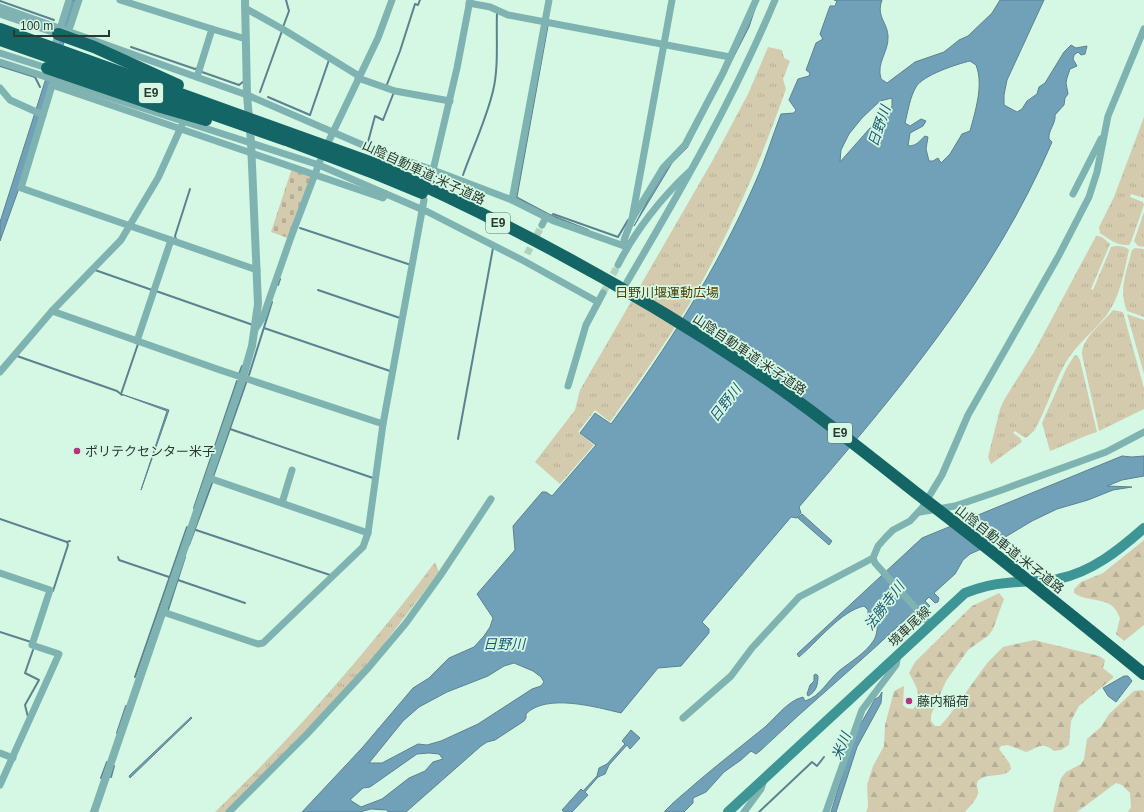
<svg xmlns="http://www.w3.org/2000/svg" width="1144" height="812" font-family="Arial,'Noto Sans JP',sans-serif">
	<defs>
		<pattern id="grass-tufts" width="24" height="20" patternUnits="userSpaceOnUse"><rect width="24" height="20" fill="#d4cbaf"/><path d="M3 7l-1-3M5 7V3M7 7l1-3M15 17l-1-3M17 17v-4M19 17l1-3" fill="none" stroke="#b6af97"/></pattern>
		<pattern id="forest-firs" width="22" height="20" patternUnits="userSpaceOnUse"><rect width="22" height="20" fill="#d4cbaf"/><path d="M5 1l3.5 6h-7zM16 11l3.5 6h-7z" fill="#b6af97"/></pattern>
		<pattern id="cemetery-stones" width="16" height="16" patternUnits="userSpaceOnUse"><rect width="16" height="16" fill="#d4cbaf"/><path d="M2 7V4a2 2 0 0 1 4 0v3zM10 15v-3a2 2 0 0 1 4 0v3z" fill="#b6af97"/></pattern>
	</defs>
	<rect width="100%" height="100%" fill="#d4f8e4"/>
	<g fill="url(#grass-tufts)">
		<path d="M768 47 782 50 784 58 790 61 783 79 786 89C760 163 729 235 690 303 665 344 638 383 610 422L595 410 578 432 594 445 560 484 535 462 575 410 580 390 714 158 749 92Z"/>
		<path d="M1144 117V198L1131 194 1130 197 1143 202 1144 205 1131 242 1129 245C1117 246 1109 239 1100 233L1099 227 1114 197Z"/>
		<path d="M1144 212V247L1138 246 1134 241Z"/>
		<path d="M1096 236 1102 237 1110 244 1091 289 1093 290 1111 247C1116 245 1126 246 1129 250 1124 272 1120 298 1106 316 1093 332 1077 344 1066 362 1053 384 1047 409 1034 431L1026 438 1015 431 1013 433 1020 438 1022 442 991 464 988 457 1000 409 1004 400 1034 352Z"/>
		<path d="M1135 248 1144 249V317L1127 311C1118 290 1127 270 1132 250Z"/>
		<path d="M1113 310 1123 312 1144 388V409L1099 431 1082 355C1081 338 1103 323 1113 310Z"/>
		<path d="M1127 314 1144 320V374Z"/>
		<path d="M1077 355 1080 360 1097 432C1080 437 1066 445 1050 451L1042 423 1066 369 1074 356Z"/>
		<path d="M435 562 439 572 371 661 350 685 226 812H215C295 735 368 651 435 562Z"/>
	</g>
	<g fill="url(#forest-firs)">
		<path d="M1144 540V625L1124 641 1116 634 1120 618C1112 594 1089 604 1074 593V589L1081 582 1103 573Z"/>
		<path d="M999 593 1004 599 993 629 989 635 968 650 946 681 931 715V721L935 726H940L948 717 988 662 1003 647 1034 640 1099 656 1105 660 1103 668 1113 676V678L1079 706 1071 721 1069 745 1061 750 1054 751C1041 741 1039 748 1026 752L1008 745 1001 746 999 749 1010 764 1011 769C1004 779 988 772 979 780 974 784 979 789 978 794 976 800 969 807 965 812H866L868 807 867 785 873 766 884 746 885 725 894 691 904 686 903 705 906 708 913 709C924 697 915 684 909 673L915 662 972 606Z"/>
		<path d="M1141 690 1144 691V812H1128L1131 807 1130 793 1122 785 1116 783 1077 812H1053L1061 778 1066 772 1081 764 1084 759 1087 739 1101 727 1109 714 1134 691Z"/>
	</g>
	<path fill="url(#cemetery-stones)" d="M292 168 312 175 288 238 271 232Z"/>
	<g fill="#71a1b8" stroke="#5c828f" fill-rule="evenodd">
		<path d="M71 0H77L18 191 0 241V222Z"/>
		<path d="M758 0 749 27 687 148 672 163 634 226C647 203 658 175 677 157Z"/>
		<path d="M834 0H882C876 17 887 21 888 36 889 52 876 62 881 79L887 83 915 62 944 52 959 40 968 36 992 13 1000 0H1044L1007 80 1004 95V105L1017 112 1022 109 1027 101 1037 94 1039 87 1045 83 1064 52 1071 45 1076 48 1087 46 1085 54 1081 55 1078 52 1074 55 1073 59 1077 66 1070 69 1067 78 1066 83 1068 94 1065 98 1064 105 1055 115C1056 124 1048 130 1049 139L1052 142C993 280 896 394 799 507L801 513 797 518 791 517 702 622 709 629V633L681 666 658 668 621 713C596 707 546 693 526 714V718L524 721 495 740 487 742 481 746 406 812H388L387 810 371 809 360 812H302L362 748 413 688 429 678 449 658 474 647 484 636 490 627 493 618 477 594 515 550 513 526 542 492H546L552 496 596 445 580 433 595 413 611 424C667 348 717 269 755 183 765 161 772 137 781 114L794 113 796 110 789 100 798 79 809 76 810 73 806 70 816 43 823 39 820 34 830 6H835L837 1ZM970 61 976 65C984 85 975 112 970 131L962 134 950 154 941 163 938 158 933 161H929L926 149 928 137 925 136C919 141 917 146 908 146L910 133 923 126 926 121 921 119 910 126 905 123C908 111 910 97 916 87 923 75 957 64 970 61ZM892 98V106L890 113H886L870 128 840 162 841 150 849 134 862 118 880 101ZM514 663 533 671 541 677 544 682 541 686 532 689 478 724 441 741 427 745 418 744 382 763H369L403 721 419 707 447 692 488 676 504 666ZM429 753 439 754 443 759 433 762 425 771 409 778 382 799 361 807 350 800 363 788 370 787 417 754Z"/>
		<path d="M547 26H548L517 197 549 214 589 230 548 215 515 197Z"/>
		<path d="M121 394 169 410 141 490 167 411Z"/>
		<path d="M1122 456 1132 457 1144 456V476L1122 480 1107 486 1132 487 1113 490 1088 500 1057 509 1032 521 997 542 970 554 963 560 955 574 934 593 939 598 938 602 935 603 929 597 925 601 930 606 919 616 910 615C861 662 809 704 760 751L756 754 751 751 741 760 724 772 706 792 693 798V803L684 812H664C674 801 685 793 696 783 717 765 739 748 760 731 774 721 786 701 803 697L805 701C821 696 827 681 839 671 851 661 865 654 874 640 877 635 878 626 877 619L875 617 868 619V610L864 606C841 611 818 641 799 657L797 654 922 538Z"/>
		<path d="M802 514 832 541 829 545 798 518Z"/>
		<path d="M816 674 818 676C818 685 816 692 808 696L807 694 810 685 814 681V675Z"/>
		<path d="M1124 676H1128L1132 681 1116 702 1108 696 1103 688Z"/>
		<path d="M882 692 881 703 857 747 836 812H831L855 734 875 699 879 697Z"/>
		<path d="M191 717 192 718 130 778 129 776Z"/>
		<path d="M631 730 640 738 630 749 627 745 609 765 605 774 598 777 585 792 588 795 572 812H564L562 810 581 789 583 791 597 776 599 768 607 764 625 744 622 741Z"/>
	</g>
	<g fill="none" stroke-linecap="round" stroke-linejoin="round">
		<g stroke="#5c828f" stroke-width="2">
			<path d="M0 1 54 20"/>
			<path d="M283 27 289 11 286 0"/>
			<path d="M131 47 195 69 198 68"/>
			<path d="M0 66 35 77 40 87"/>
			<path d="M202 72 239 85 244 81"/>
			<path d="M386 87 400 51 415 4 418 5 420 0"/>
			<path d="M260 92 282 31"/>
			<path d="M268 97 310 115 329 60"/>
			<path d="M368 142 375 116 383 120 394 92"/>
			<path d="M463 175C473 147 486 120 493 91 499 66 496 38 497 13"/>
			<path d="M553 214 618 237 628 220"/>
			<path d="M300 228 411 265"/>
			<path d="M176 239 175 236 190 189"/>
			<path d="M95 270 152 290"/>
			<path d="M278 285 280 279"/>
			<path d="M318 290 400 318"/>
			<path d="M156 291 253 325"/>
			<path d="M264 328 390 371"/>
			<path d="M17 356 117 391 122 395"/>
			<path d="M239 374 242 366"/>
			<path d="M249 375 272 302"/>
			<path d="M121 394 138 344"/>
			<path d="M230 429 373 478"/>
			<path d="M458 439 493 248"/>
			<path d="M213 477 247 380"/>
			<path d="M194 508 237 381"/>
			<path d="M0 519 67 542"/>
			<path d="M196 530 330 575"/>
			<path d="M189 545 212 483"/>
			<path d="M118 557 119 560 169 577"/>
			<path d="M178 580 245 603"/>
			<path d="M53 591 68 545 67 542 70 541"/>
			<path d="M168 610 185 557"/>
			<path d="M0 632 31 642"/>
			<path d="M135 677 187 527"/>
			<path d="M28 717 25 705 39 680 25 673 33 650"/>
			<path d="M117 733 126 706"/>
			<path d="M111 777 114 766"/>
			<path d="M101 778 107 762"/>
			<path d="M759 812 812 762 817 766 824 757"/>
		</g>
		<g stroke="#b2d2c0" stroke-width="7" stroke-dasharray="7 3.5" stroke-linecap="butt">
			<path d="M527 254 542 225"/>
			<path d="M603 293 618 265"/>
		</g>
		<g stroke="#7fb3b2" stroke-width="7">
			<path d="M120 0 212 29"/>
			<path d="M469 3 490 7 508 15 730 57"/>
			<path d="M0 7 247 95 365 146 433 170 512 200 554 221 627 247"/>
			<path d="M245 8 286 31 359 76"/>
			<path d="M0 14 58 34"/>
			<path d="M70 27 79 0"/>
			<path d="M53 51 69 0"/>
			<path d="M0 53 47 68"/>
			<path d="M0 62 319 165 428 212 524 261 598 302"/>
			<path d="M197 77 212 29 246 39"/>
			<path d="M358 78 395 91 450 101"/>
			<path d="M54 79 21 188 257 270"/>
			<path d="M52 85 383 198 386 194"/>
			<path d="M0 88 10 100 43 115"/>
			<path d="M325 149 378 38 392 0"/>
			<path d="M431 179 457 68 470 0"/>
			<path d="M1073 194 1101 139"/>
			<path d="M512 200 549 0"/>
			<path d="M632 219 663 168 685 145 723 73 756 0"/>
			<path d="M542 225 546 217"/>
			<path d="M627 247 624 240 632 219 672 0"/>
			<path d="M618 265C635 231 662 197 689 172"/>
			<path d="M627 282C681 190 734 98 775 0"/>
			<path d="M52 311 220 370 383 424"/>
			<path d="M256 328 263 317 291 237 320 161"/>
			<path d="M137 341 171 240"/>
			<path d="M0 372 52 311 121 240 158 178 182 125"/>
			<path d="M568 386 586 325 603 293"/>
			<path d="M282 503 292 470"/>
			<path d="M920 512 955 506 999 491 1106 452 1144 432"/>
			<path d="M368 533 383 424 424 200"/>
			<path d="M0 573 50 590 32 645 59 654 0 785"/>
			<path d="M163 612 258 644 263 643 363 547 368 533 209 478"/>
			<path d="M930 624 875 563 873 558 878 546 886 537 893 530 910 521 922 508 942 475 968 415 1058 257 1089 197 1097 172 1108 116 1144 29"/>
			<path d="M683 718 731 676 752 648 799 597 873 558"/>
			<path d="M0 753 13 758"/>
			<path d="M229 812 307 734 369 667 406 623 440 576 491 499"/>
			<path d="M744 812 761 789 764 780"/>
			<path d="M826 812 862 710 896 665 898 655"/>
		</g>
		<path stroke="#7fb3b2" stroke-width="8" d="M94 812 243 377 252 346 258 304 251 142 247 95 245 0"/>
		<path stroke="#3e9595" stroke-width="10" d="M728 812 965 593C978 588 992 584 1006 583 1023 581 1041 582 1058 579 1092 572 1119 550 1144 528"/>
		<g stroke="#146565" stroke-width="12">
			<path d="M0 29 378 165C509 223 637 292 756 372 811 409 863 451 915 492 992 551 1068 612 1144 674"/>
			<path d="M58 34 94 47 178 85"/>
			<path d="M0 40 286 140 376 174 422 193"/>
			<path d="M47 68 161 107 206 120"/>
		</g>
	</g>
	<g fill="#b6347e" stroke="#d4f8e4" stroke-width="1.5">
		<circle cx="77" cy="451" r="4"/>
		<circle cx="909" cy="701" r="4"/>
	</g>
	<g text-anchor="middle" stroke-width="3.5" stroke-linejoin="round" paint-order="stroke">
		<g fill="#d4f8e4" stroke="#5d7266" stroke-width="1">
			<rect x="139" y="83" width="24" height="20" rx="3"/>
			<rect x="486" y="213" width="24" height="20" rx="3"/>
			<rect x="828" y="423" width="24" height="20" rx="3"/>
		</g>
		<g font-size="12" font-weight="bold" fill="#2a3830">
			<text x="151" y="97">E9</text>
			<text x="498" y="227">E9</text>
			<text x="840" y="437">E9</text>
		</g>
		<g font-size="13" fill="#2a3830" stroke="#d4f8e4">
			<text transform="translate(424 172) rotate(25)" y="5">山陰自動車道;米子道路</text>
			<text transform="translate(750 354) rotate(34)" y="5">山陰自動車道;米子道路</text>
			<text transform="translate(1010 549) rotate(38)" y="5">山陰自動車道;米子道路</text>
			<text transform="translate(909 626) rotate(-43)" y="5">境車尾線</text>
		</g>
		<g font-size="13" fill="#4d3e03" stroke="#d4f8e4">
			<text x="667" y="297">日野川堰運動広場</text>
		</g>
		<g font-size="13" fill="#2a3830" stroke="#d4f8e4" text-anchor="start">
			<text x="85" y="456">ポリテクセンター米子</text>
			<text x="917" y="706">藤内稲荷</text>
		</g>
		<g font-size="14" font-style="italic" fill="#1b5871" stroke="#d4f8e4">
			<text transform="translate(879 126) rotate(-71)" y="5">日野川</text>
			<text transform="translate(725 403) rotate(-53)" y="5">日野川</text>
			<text transform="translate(884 606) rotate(-53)" y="5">法勝寺川</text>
			<text x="504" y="649">日野川</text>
			<text transform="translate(841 746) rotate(-67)" y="5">米川</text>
		</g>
	</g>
	<path d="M14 30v6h95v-6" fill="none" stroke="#2a3830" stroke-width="2"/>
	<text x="20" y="30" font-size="12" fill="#2a3830" stroke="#d4f8e4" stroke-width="3" paint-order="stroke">100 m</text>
</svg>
